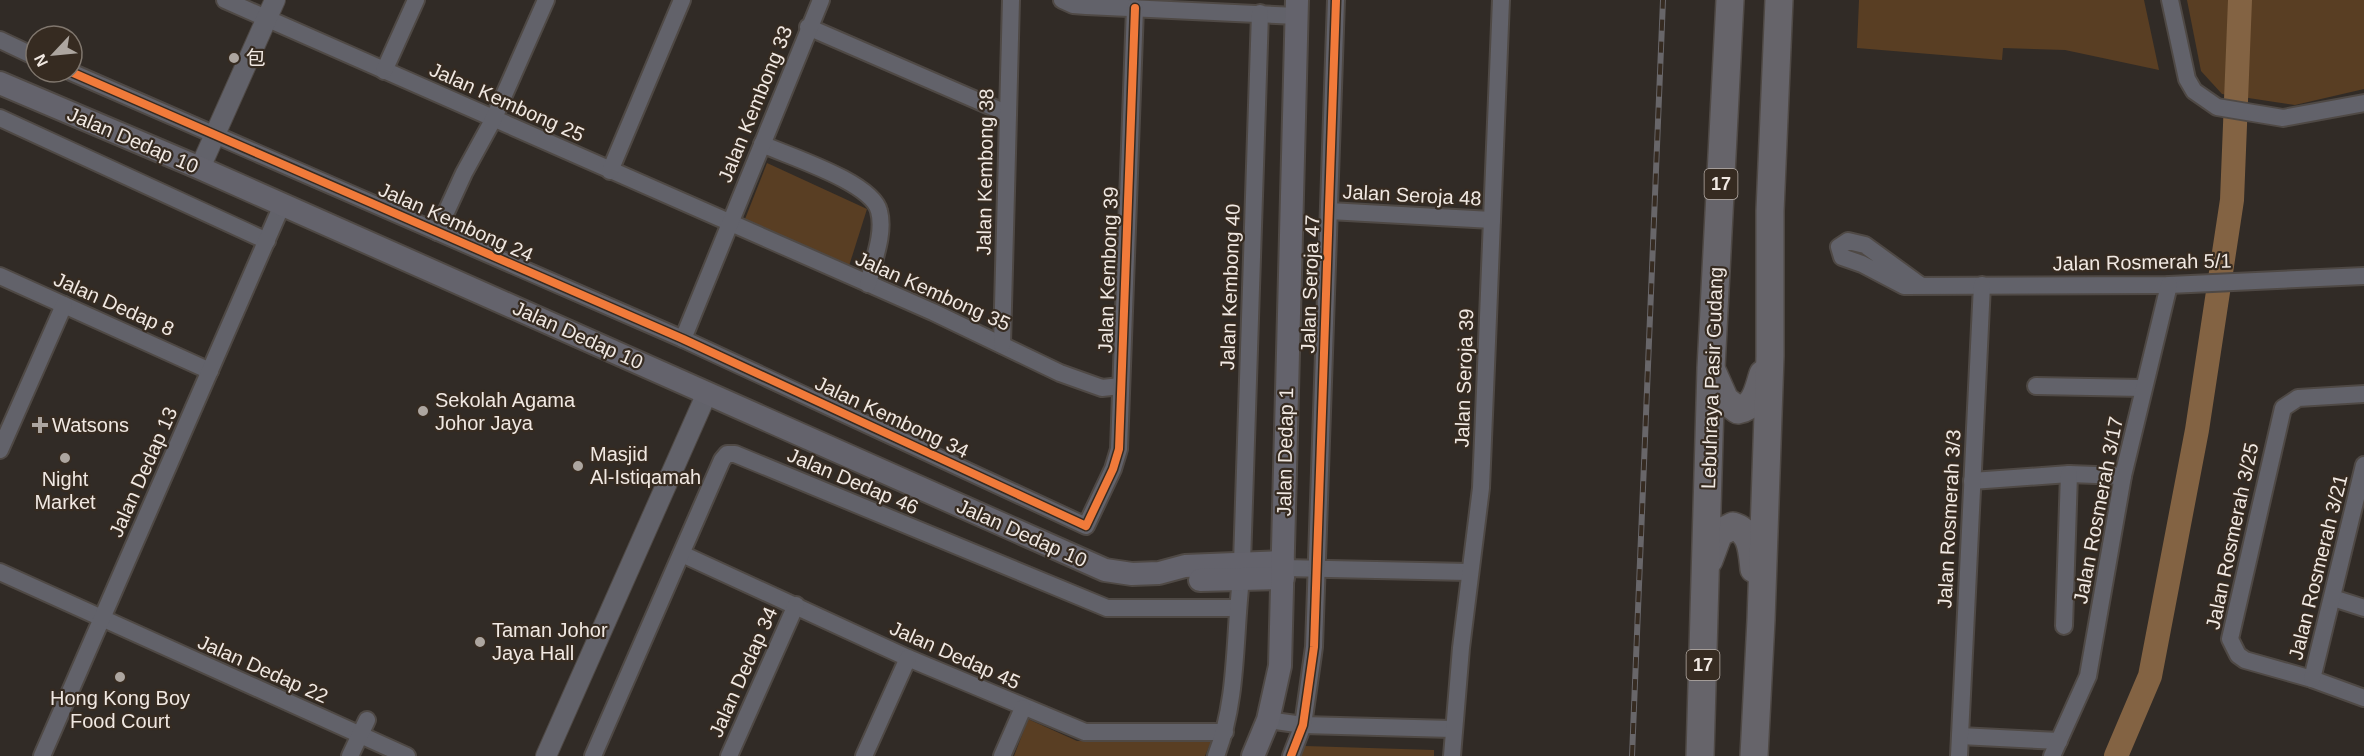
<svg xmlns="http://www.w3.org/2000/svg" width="2364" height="756" font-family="Helvetica,'Noto Sans SC',sans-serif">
	<rect width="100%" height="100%" fill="#312b26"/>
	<g fill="#593e23">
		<path d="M1859 0H2144L2159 70 2065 50 2003 48 2002 60 1857 48Z"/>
		<path d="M2187 0H2364V89L2295 105 2222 94 2201 71Z"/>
		<path d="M767 163 867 209 849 266 745 219Z"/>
		<path d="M1028 719 1077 741 1211 742 1205 756H1014Z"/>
		<path d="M1305 746 1434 750V756H1301Z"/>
	</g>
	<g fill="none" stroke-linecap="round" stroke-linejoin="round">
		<path stroke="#836343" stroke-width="24" d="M2116 756 2150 676 2197 430 2232 200 2240 0"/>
		<defs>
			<g id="minor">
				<path d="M225 0 933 312 1060 373 1102 388 1121 386"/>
				<path d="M1062 0 1073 5 1086 6 1297 16"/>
				<path d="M2170 0 2187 79 2194 91 2217 107 2283 118 2364 103"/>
				<path d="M808 27 1006 113"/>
				<path d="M0 40 36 57"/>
				<path d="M384 71 416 0"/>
				<path d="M71 72 683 339 1086 526 1113 469 1119 449 1135 8"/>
				<path d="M0 118 267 241"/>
				<path d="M762 144C788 156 872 182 879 211 885 233 873 262 868 284"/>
				<path d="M610 171 682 0"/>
				<path d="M1329 211 1492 220"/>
				<path d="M437 232 464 173 493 120 546 0"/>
				<path d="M0 276 210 371"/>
				<path d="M1920 285 1865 245 1848 241 1839 247 1842 257 1862 264 1904 286 2169 285 2364 276"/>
				<path d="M683 339 821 0"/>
				<path d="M1002 345 1011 0"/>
				<path d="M2036 386 2143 388"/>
				<path d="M2364 394 2298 398 2283 408 2230 639 2238 655 2245 660 2312 679 2364 698"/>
				<path d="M0 450 64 305"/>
				<path d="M1972 481 2069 474 2123 476"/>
				<path d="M682 554 908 658 1085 732H1225"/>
				<path d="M1242 563 1260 13"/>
				<path d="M1283 568 1469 572"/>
				<path d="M0 572 407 756"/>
				<path d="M2333 598 2364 608"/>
				<path d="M2064 626 2069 474"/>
				<path d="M2312 679 2364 465"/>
				<path d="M1268 720 1303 725 1452 729"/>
				<path d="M1960 736 2059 741"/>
				<path d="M42 756 282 205"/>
				<path d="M350 756 367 720"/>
				<path d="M593 756 722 460 727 454H735L1107 608H1238"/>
				<path d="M729 756 796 605"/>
				<path d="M864 756 908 658"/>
				<path d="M1002 756 1023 708"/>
				<path d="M1216 756C1238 700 1234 638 1241 579"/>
				<path d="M1291 756 1303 725 1314 647 1336 0"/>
				<path d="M1452 756 1461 648 1481 488 1501 0"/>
				<path d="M1959 756 1982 285"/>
				<path d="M2052 756 2088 676 2123 476 2169 285"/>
			</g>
			<g id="tertiary">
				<path d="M200 168 275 0"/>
				<path d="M546 756 707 393"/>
			</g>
			<g id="secondary">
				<path d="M0 83 200 168 1105 570 1132 574 1159 573 1185 566 1283 562"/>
				<path d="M1200 580 1283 578"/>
				<path d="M1253 756 1268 720 1280 666 1297 0"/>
			</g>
			<g id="trunk">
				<path d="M1713 373 1725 400 1738 410C1756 407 1758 389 1763 374"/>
				<path d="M1709 560 1719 533 1733 526C1752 531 1752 552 1754 569"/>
				<path d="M1700 756 1711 368 1730 0"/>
				<path d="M1754 756 1761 620 1770 356V211L1779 0"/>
			</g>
		</defs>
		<use href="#minor" stroke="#4f4945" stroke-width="20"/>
		<use href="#tertiary" stroke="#4f4945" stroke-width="22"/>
		<use href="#secondary" stroke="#4f4945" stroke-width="26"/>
		<use href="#trunk" stroke="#4f4945" stroke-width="30"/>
		<use href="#minor" stroke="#62626a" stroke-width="16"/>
		<use href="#tertiary" stroke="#62626a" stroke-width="20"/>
		<use href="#secondary" stroke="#64636c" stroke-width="22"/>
		<use href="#trunk" stroke="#66646a" stroke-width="27"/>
		<defs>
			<path id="rail" d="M1632 756 1663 0"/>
		</defs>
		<use href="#rail" stroke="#686669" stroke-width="6"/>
		<use href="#rail" stroke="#362b21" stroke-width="4" stroke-dasharray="11" stroke-linecap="butt"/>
		<defs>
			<g id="cycleway">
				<path d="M71 72 683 339 1086 526 1113 469 1119 449 1135 8"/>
				<path d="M1291 756 1303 725 1314 647 1336 0"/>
			</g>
		</defs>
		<use href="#cycleway" stroke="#362b21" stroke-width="11"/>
		<use href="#cycleway" stroke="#f17a3a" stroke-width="8"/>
	</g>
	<g fill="#ada6a0" stroke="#362b21" stroke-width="2">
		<circle cx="234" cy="58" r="6"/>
		<circle cx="423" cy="411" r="6"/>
		<path d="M37 416h6v6h6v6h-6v6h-6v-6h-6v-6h6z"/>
		<circle cx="65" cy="458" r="6"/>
		<circle cx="578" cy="466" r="6"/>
		<circle cx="480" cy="642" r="6"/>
		<circle cx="120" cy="677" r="6"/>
	</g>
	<g text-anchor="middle" stroke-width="4.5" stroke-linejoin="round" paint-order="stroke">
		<g fill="#362b21" stroke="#b8afa8" stroke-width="1.5">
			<rect x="1704.5" y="169" width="33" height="30" rx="4.5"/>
			<rect x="1686.5" y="650" width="33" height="30" rx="4.5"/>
		</g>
		<g font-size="18" font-weight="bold" fill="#f0e8e2">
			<text x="1721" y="190">17</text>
			<text x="1703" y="671">17</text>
		</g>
		<g font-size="20" fill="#f0e8e2" stroke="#362b21" text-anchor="start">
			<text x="246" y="65">包</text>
			<text x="435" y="407">Sekolah Agama<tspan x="435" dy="23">Johor Jaya</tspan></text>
			<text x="52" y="432">Watsons</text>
			<text x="590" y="461">Masjid<tspan x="590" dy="23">Al-Istiqamah</tspan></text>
			<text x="65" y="486" text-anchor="middle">Night<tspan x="65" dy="23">Market</tspan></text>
			<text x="492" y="637">Taman Johor<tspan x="492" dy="23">Jaya Hall</tspan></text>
			<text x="120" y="705" text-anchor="middle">Hong Kong Boy<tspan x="120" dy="23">Food Court</tspan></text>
		</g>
		<g font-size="20" fill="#f0e8e2" stroke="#362b21">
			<text transform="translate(507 102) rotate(24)" y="7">Jalan Kembong 25</text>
			<text transform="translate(755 104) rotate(-68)" y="7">Jalan Kembong 33</text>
			<text transform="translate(133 140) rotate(23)" y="7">Jalan Dedap 10</text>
			<text transform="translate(985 172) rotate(-89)" y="7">Jalan Kembong 38</text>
			<text transform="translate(1412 195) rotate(3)" y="7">Jalan Seroja 48</text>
			<text transform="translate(456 222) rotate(24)" y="7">Jalan Kembong 24</text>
			<text transform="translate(2142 262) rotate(-1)" y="7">Jalan Rosmerah 5/1</text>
			<text transform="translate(1108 270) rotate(-88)" y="7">Jalan Kembong 39</text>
			<text transform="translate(1310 284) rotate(-88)" y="7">Jalan Seroja 47</text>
			<text transform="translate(1230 287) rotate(-88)" y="7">Jalan Kembong 40</text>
			<text transform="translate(933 291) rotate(24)" y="7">Jalan Kembong 35</text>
			<text transform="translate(114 304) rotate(24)" y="7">Jalan Dedap 8</text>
			<text transform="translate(578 335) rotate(24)" y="7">Jalan Dedap 10</text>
			<text transform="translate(1464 378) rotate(-88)" y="7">Jalan Seroja 39</text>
			<text transform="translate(1712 378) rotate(-88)" y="7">Lebuhraya Pasir Gudang</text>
			<text transform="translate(892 417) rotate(25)" y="7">Jalan Kembong 34</text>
			<text transform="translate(1285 452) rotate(-89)" y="7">Jalan Dedap 1</text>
			<text transform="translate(143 472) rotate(-66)" y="7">Jalan Dedap 13</text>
			<text transform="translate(853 481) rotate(23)" y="7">Jalan Dedap 46</text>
			<text transform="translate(2098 510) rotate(-79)" y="7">Jalan Rosmerah 3/17</text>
			<text transform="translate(1949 519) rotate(-87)" y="7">Jalan Rosmerah 3/3</text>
			<text transform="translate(1022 533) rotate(24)" y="7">Jalan Dedap 10</text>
			<text transform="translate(2232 536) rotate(-78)" y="7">Jalan Rosmerah 3/25</text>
			<text transform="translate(2318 567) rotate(-76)" y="7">Jalan Rosmerah 3/21</text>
			<text transform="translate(955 655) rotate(24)" y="7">Jalan Dedap 45</text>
			<text transform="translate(263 669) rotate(24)" y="7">Jalan Dedap 22</text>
			<text transform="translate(743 672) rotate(-66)" y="7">Jalan Dedap 34</text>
		</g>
	</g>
	<g transform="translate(54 54) rotate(244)"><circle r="28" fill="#362b21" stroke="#80776e" stroke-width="1.5"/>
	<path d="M0-4.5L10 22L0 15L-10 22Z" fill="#ada6a0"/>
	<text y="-9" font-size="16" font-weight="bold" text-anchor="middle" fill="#f0e8e2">N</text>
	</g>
</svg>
